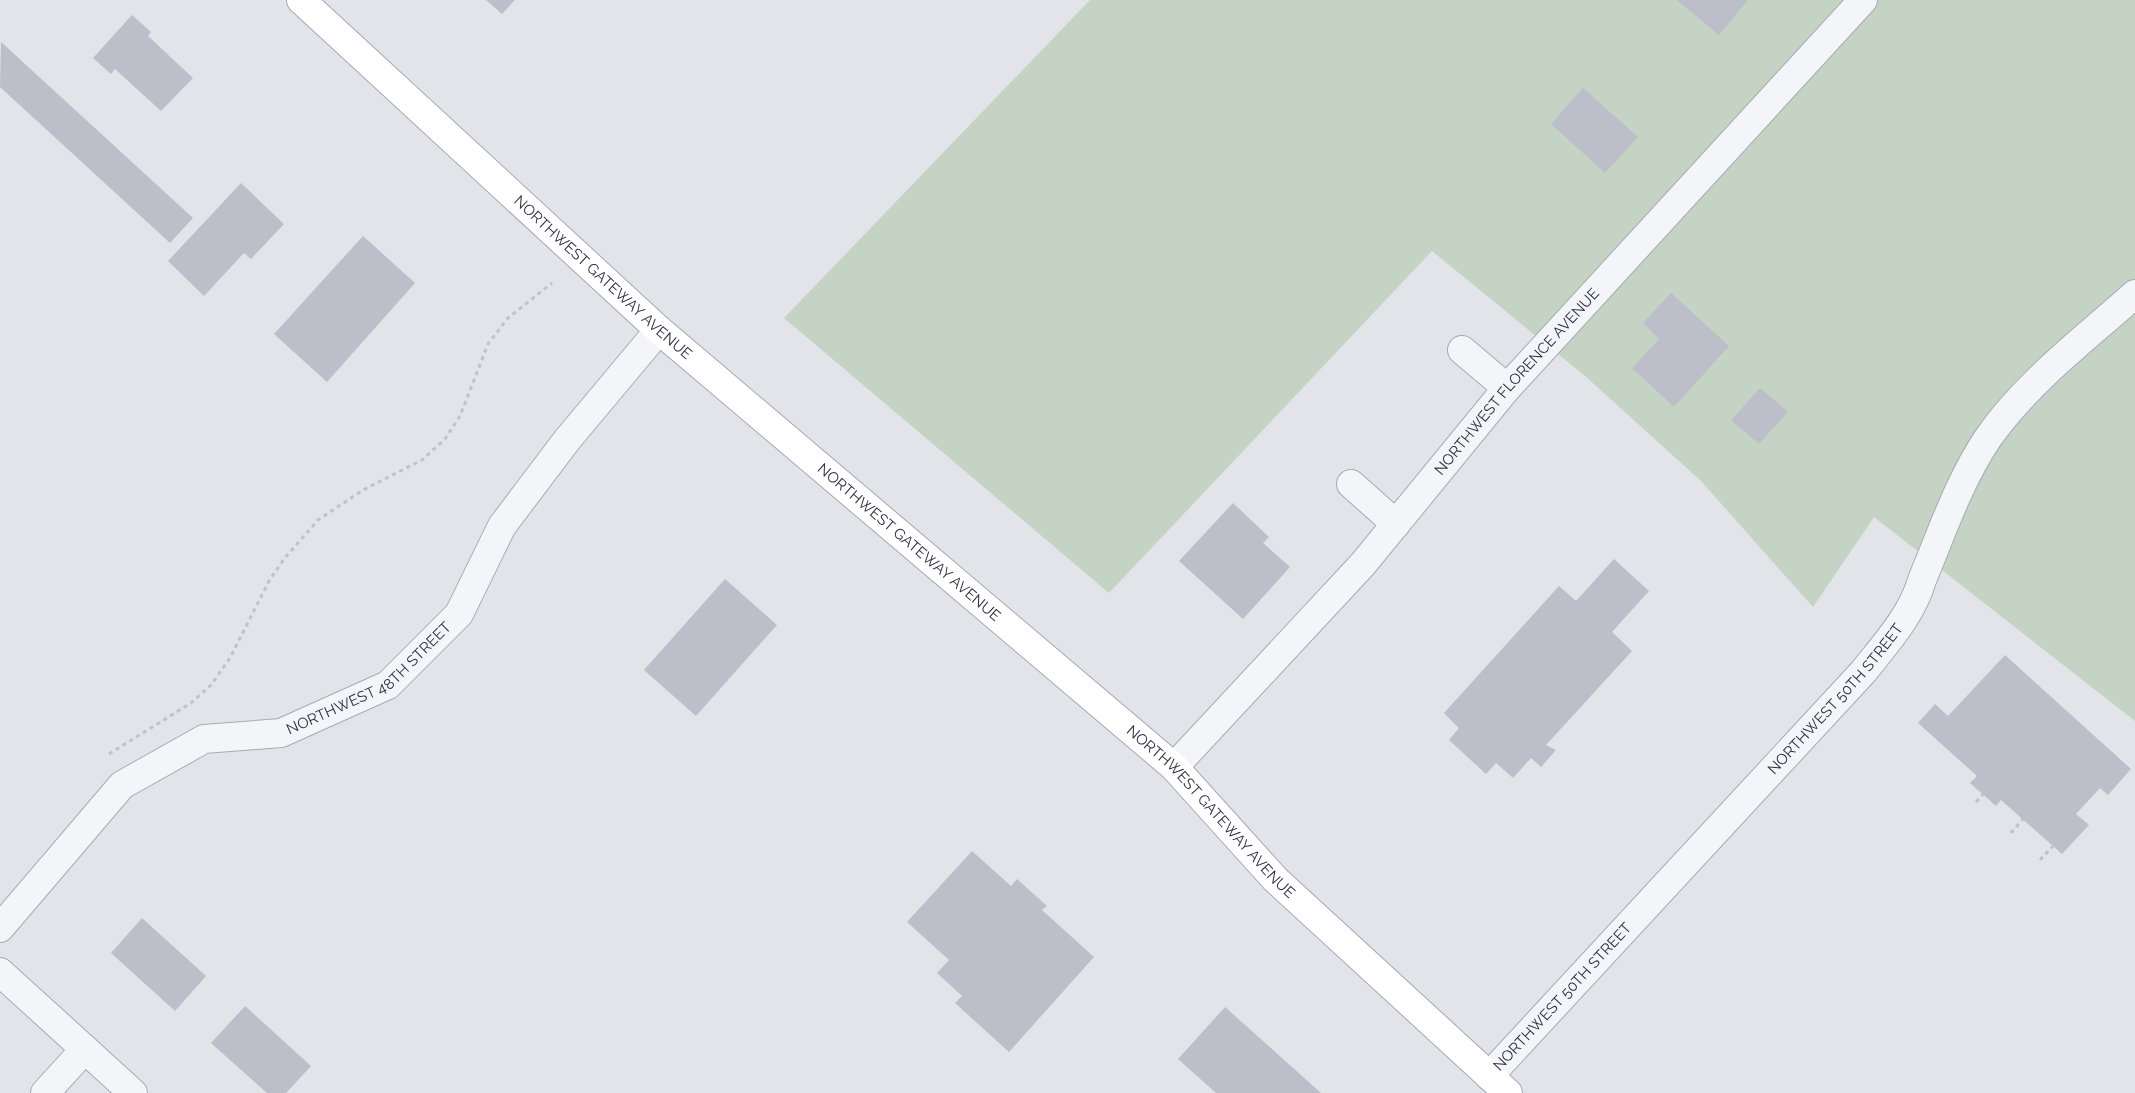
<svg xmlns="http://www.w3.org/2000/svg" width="2135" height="1093" font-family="Raleway,sans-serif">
	<rect width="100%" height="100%" fill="#e2e4e9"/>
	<path fill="#c5d3c4" d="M1090 0H2135V721L1874 517 1813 607 1701 481 1585 376 1432 251 1109 593 784 318Z"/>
	<g fill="#bcbfc9">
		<path d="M486 0H515L502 14Z"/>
		<path d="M1677 0H1748L1719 35Z"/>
		<path d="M132 15 151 32 148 36 193 78 161 111 115 69 111 74 93 58Z"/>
		<path d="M1 42 193 218 170 243 0 87Z"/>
		<path d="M1583 88 1638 137 1605 173 1551 124Z"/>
		<path d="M241 183 284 224 251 259 244 253 204 296 168 261Z"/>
		<path d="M363 236 415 283 327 382 274 334Z"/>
		<path d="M1671 293 1729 346 1674 407 1632 368 1659 339 1643 323Z"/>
		<path d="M1760 388 1788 412 1759 444 1731 420Z"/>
		<path d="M1233 503 1269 537 1263 543 1290 567 1243 619 1179 561Z"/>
		<path d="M1614 559 1649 591 1612 632 1632 651 1546 745 1556 750 1541 767 1531 758 1513 778 1496 763 1486 774 1449 740 1459 728 1444 713 1559 586 1576 601Z"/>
		<path d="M725 579 777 625 696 716 644 670Z"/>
		<path d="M2005 655 2131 769 2108 795 2100 788 2076 814 2089 825 2062 854 2001 800 1996 806 1970 783 1977 776 1918 723 1935 704 1948 716Z"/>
		<path d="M972 851 1011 886 1017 879 1047 906 1042 910 1094 957 1009 1052 955 1003 962 996 937 973 949 960 907 922Z"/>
		<path d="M142 918 206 976 175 1011 111 953Z"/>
		<path d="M245 1006 311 1066 286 1093H267L211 1043Z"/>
		<path d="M1225 1007 1321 1093H1216L1178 1059Z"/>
	</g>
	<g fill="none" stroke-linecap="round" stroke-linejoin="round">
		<defs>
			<g id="minor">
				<path d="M1462 350 1507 388"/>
				<path d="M1351 484 1396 524"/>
				<path id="s1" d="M1174 767 1363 564 1507 388 1863 0"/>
				<path id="s2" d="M0 928 122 785 204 739 281 733 388 685 459 614 502 526 567 440 659 330"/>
				<path d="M0 972 133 1093"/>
				<path id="s3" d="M1489 1076 1864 671C1886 643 1912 615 1922 580 1942 532 1959 481 1988 438 2027 382 2085 339 2135 294"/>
				<path d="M45 1093 85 1049"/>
			</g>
			<g id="major">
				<path id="s4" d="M301 0 659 330 1174 767 1275 879 1508 1093"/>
			</g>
		</defs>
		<use href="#minor" stroke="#a7aab3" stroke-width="30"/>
		<use href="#major" stroke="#a2a7b4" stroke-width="30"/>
		<g stroke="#c0c2c8" stroke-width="3" stroke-dasharray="4 4" stroke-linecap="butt">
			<path d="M109 754 191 703 211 685 230 658 269 581 284 559 318 520 363 490 422 460 445 439 460 416 488 344 508 318 552 283"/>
			<path d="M1976 802 1983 794"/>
			<path d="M2011 833 2023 819"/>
			<path d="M2040 860 2053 846"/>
		</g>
		<use href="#minor" stroke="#f4f5f8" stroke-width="28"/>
		<use href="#major" stroke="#fff" stroke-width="28"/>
	</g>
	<g text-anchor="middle" stroke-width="4" stroke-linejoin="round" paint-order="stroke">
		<g font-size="15" fill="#2b3040" stroke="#f1f3f7">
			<text dy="5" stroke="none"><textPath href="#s4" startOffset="410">NORTHWEST GATEWAY AVENUE</textPath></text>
			<text dy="5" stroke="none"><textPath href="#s1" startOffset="516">NORTHWEST FLORENCE AVENUE</textPath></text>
			<text dy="5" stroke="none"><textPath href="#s4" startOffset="815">NORTHWEST GATEWAY AVENUE</textPath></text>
			<text dy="5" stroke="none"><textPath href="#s2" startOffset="464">NORTHWEST 48TH STREET</textPath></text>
			<text dy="5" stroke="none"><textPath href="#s3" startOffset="512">NORTHWEST 50TH STREET</textPath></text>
			<text dy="5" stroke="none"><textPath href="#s4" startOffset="1220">NORTHWEST GATEWAY AVENUE</textPath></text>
			<text dy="5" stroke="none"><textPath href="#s3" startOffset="108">NORTHWEST 50TH STREET</textPath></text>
		</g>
	</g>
</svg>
